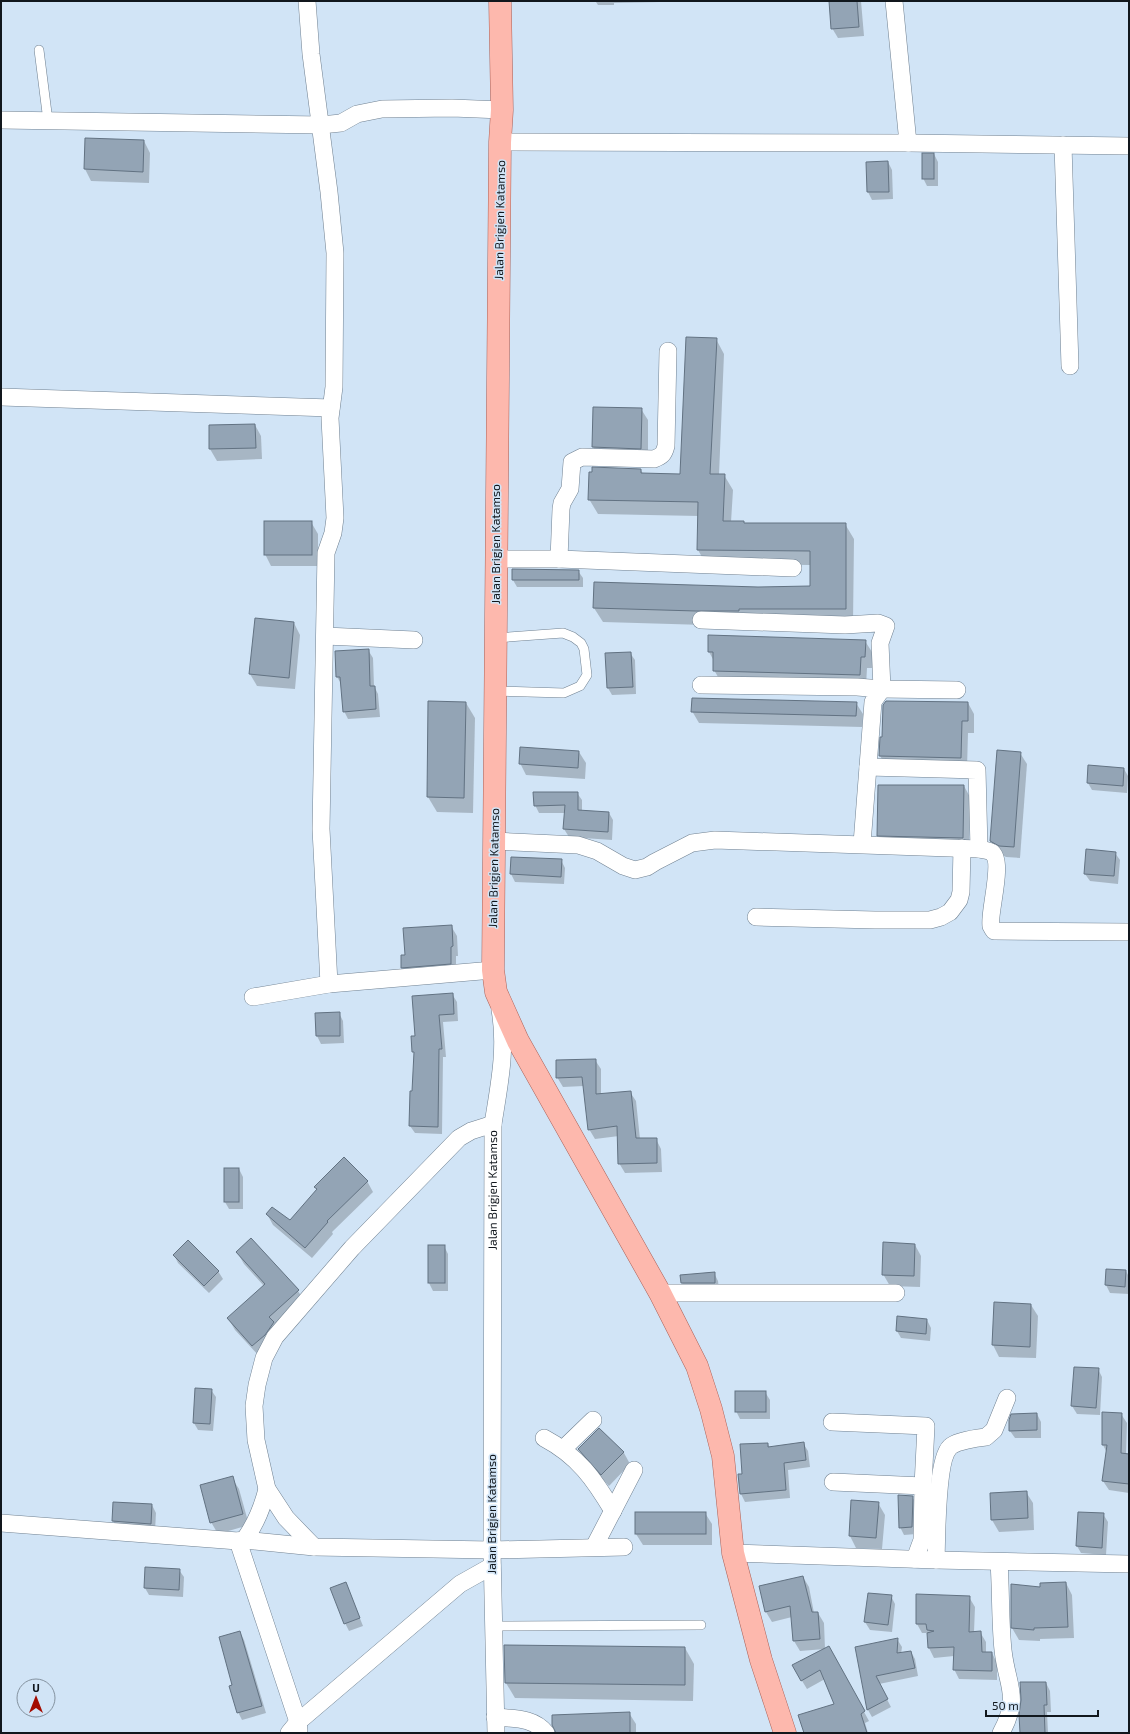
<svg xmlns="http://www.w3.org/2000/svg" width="1130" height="1734" font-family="'Exo 2',sans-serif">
	<rect width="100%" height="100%" fill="#d1e4f6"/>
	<g fill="#0003">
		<path d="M544 1H661V2L614 3V5H598L596 2Z"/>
		<path d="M830 1H861L864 36 838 38 832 28Z"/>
		<path d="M86 139 144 141 150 153 149 183 91 181 85 169Z"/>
		<path d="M934 154 938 162V186H927L923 178Z"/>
		<path d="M888 162 892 170 893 199 872 200 868 192 867 163Z"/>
		<path d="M716 339 724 354 719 475H724L733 490 731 522 744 524H845L854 539 853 623 705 625 603 622 594 608 758 588 811 587V565L706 564 698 550 699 516 598 514 589 499 641 470 643 474 681 475Z"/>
		<path d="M641 409 648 420V460L600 459 593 447Z"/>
		<path d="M255 425 261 436 262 459 217 461 210 449Z"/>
		<path d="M311 522 318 534V566H271L265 554Z"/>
		<path d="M578 571 583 578V587H517L513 580Z"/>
		<path d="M256 619 294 623 300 635 295 689 257 686 250 674Z"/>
		<path d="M865 641 872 652V668H867L866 686 721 682 714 670V661L709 652Z"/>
		<path d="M368 650 373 658 374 686 378 694 380 717 348 719 344 711 342 685 337 677Z"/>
		<path d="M630 653 635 660 636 694 612 695 608 688Z"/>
		<path d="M466 703 475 718 473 813 437 812 428 797Z"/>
		<path d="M856 703 863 714 862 727 699 723 692 711Z"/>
		<path d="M968 703 974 714V733H968L967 769 887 767 880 756Z"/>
		<path d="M579 752 586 763 585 779 526 775 520 763Z"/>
		<path d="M1020 753 1027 764 1020 858 1006 857 998 853 991 841Z"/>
		<path d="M1124 769 1128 776 1127 793 1092 790 1088 783Z"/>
		<path d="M964 786 970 797 969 850 885 847 878 835Z"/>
		<path d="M577 793 582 800V811L609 813 613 820 612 840 569 837 564 829 565 813H539L535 805Z"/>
		<path d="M1115 853 1120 860 1118 884 1090 881 1085 874Z"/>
		<path d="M512 858 561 860 565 868 564 884 515 882 511 874Z"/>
		<path d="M451 926 457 936 458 956H456V973L408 977 402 968 406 956Z"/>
		<path d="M452 994 457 1002 458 1021 443 1022 446 1057H443L442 1134 415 1133 410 1126 413 1092 415 1054 413 1051 416 1037Z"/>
		<path d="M339 1013 343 1021 344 1043 321 1044 317 1036 316 1014Z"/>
		<path d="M595 1060 601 1069V1095L630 1092 636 1101 640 1139H656L661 1149 662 1172 625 1173 619 1163V1136L595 1139 589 1129 584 1086 563 1087 557 1077Z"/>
		<path d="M239 1169 243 1177V1209H229L225 1202Z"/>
		<path d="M367 1181 373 1192 332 1232 333 1234 312 1258 273 1225 267 1214 290 1222 317 1190 316 1187Z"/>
		<path d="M915 1245 921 1256 920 1287 890 1286 883 1274Z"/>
		<path d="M444 1246 448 1254V1291H433L429 1283Z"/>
		<path d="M237 1252 298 1291 305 1302 260 1357 235 1330 228 1318 264 1286 244 1264Z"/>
		<path d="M174 1255 218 1271 223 1279 209 1293 178 1263Z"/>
		<path d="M1107 1270 1126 1271 1129 1277V1294L1110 1293 1106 1285Z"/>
		<path d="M714 1273 718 1281 719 1290H686L682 1283Z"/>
		<path d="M995 1303 1031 1305 1038 1316 1036 1358 999 1357 993 1345Z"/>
		<path d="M927 1320 931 1328 930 1341 901 1338 897 1331Z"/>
		<path d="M1098 1369 1102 1377 1100 1415 1077 1414 1072 1406Z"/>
		<path d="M211 1390 216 1397 213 1431 198 1430 194 1423Z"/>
		<path d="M765 1392 770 1400V1419H740L736 1411Z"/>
		<path d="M1037 1414 1041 1422V1438H1015L1010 1431Z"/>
		<path d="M1121 1414 1127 1423 1126 1455H1129V1493L1109 1490 1103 1481 1107 1453 1103 1445Z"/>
		<path d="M599 1429 624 1453 630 1464 609 1486 585 1461 579 1449Z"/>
		<path d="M803 1443 808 1451 810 1467 788 1470 790 1498 745 1502 741 1494 739 1475H743L768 1444 770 1448Z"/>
		<path d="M232 1478 239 1489 249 1525 218 1534 211 1522Z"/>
		<path d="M1026 1492 1033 1503 1034 1530 999 1532 992 1520Z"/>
		<path d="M912 1497 917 1504 916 1534 904 1535 900 1527Z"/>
		<path d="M878 1503 885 1515 882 1549 856 1548 850 1536Z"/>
		<path d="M114 1504 152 1505 156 1513 155 1531 118 1529 113 1521Z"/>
		<path d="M705 1513 712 1524V1545H643L636 1534Z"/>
		<path d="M1103 1514 1108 1522 1106 1555 1081 1553 1077 1546Z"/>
		<path d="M179 1570 184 1577 183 1597 149 1595 145 1588Z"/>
		<path d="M803 1577 809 1587 814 1613H818L824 1623 825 1649 829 1647 869 1721 865 1723 868 1733H805L835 1705 825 1679 807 1689 793 1666 825 1649 800 1651 794 1641 792 1617 772 1622 766 1612Z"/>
		<path d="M1066 1583 1072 1595 1074 1638 1040 1639V1641L1019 1640 1012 1628 1041 1588Z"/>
		<path d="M346 1584 363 1626 349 1631 345 1623Z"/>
		<path d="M891 1596 895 1604 892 1632 870 1630 865 1622Z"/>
		<path d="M969 1597 975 1607 974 1632H980L986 1642V1653H992L997 1663V1680L959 1679 954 1669V1656L934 1658 929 1648 928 1633H922L917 1624Z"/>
		<path d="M240 1632 244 1640 266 1713 242 1720 238 1712 233 1686Z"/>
		<path d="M897 1639 902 1647 901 1654 911 1652 915 1659 918 1676 879 1684 891 1707 872 1717 868 1710 856 1648Z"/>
		<path d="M685 1648 694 1664 693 1701 515 1698 506 1683Z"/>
		<path d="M1046 1683 1050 1691 1051 1712H1047L1048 1733H1021Z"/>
		<path d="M629 1713 636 1724V1733H556Z"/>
	</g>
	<g fill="#93a4b5" stroke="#627282">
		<path d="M829 1H857L859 27 831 29Z"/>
		<path d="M85 138 144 140 143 172 84 169Z"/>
		<rect x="922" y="153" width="12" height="26"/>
		<path d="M888 161 889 192H867L866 162Z"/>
		<path d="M686 337 717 338 710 474H725L723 521H744V523H846V609H739V611H696L593 608 594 582 758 587 810 586V551L697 550 698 502 588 500 589 472H592V467L641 469V473L680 474Z"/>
		<path d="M593 407 642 408 641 449 592 447Z"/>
		<path d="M255 424 256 448 209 449V425Z"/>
		<rect x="264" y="521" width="48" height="34"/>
		<path d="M512 569 579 570V580H512Z"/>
		<path d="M255 618 294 622 289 678 249 674Z"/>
		<path d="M708 635 866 640 865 657H861L860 675 713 671V652H708Z"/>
		<path d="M369 649 370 686H375L376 709 343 712 340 677H336L335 651Z"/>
		<path d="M631 652 633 687 607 688 605 653Z"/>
		<path d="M692 698 857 702 856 716 691 712Z"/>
		<path d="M428 701 466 702 464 798 427 797Z"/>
		<path d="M886 701 968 702V721H962L961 758 879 756 880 737H882L883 705Z"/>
		<path d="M520 747 579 751 578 768 519 764Z"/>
		<path d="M997 750 1021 752 1014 847 999 846 990 841Z"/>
		<path d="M1088 765 1124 768 1123 786 1087 783Z"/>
		<path d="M878 785H964L963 838 877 836Z"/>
		<path d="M533 792H578V810L609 812 608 832 563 829 565 805 534 806Z"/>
		<path d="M1086 849 1116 852 1114 876 1084 874Z"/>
		<path d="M511 857 562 859 561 877 510 874Z"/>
		<path d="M452 925 453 946 451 947V964L401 968V955H405L403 928Z"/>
		<path d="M453 993 454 1014 439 1015 442 1049H439L438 1127 409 1126 410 1091H412L414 1052H412L411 1036H415L412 996Z"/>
		<path d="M340 1012V1036H316L315 1013Z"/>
		<path d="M596 1059V1094L631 1091 636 1138H657V1163L618 1164 617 1126 588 1130 582 1077 556 1078V1060Z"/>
		<path d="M344 1157 368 1181 327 1221 328 1222 305 1248 266 1214 272 1207 290 1220 317 1189 314 1187Z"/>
		<rect x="224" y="1168" width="15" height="34"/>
		<path d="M251 1238 299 1290 269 1317 274 1322 265 1335 252 1346 227 1318 265 1284 236 1252Z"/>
		<path d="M188 1240 219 1271 204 1286 173 1255Z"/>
		<path d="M883 1242 915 1244 914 1276 882 1275Z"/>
		<rect x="428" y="1245" width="17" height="38"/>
		<path d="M1106 1269 1126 1270 1125 1287 1105 1285Z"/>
		<path d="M715 1272V1283H681L680 1275Z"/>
		<path d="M994 1302 1031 1304 1030 1347 992 1345Z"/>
		<path d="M897 1316 927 1319 926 1334 896 1331Z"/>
		<path d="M1074 1367 1099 1368 1096 1408 1071 1406Z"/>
		<path d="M195 1388 212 1389 210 1424 193 1423Z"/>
		<rect x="735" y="1391" width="31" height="21"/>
		<path d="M1102 1412 1122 1413 1121 1453 1129 1454V1484L1102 1481 1107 1445H1102Z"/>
		<path d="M1037 1413V1430L1009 1431V1420L1011 1414Z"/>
		<path d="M599 1428 624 1452 601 1475 578 1449Z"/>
		<path d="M804 1442 806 1460 784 1463 786 1490 740 1494 738 1474H742L740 1444 768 1443V1447Z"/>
		<path d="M233 1476 243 1514 210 1523 200 1485Z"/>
		<path d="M1027 1491 1028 1518 991 1520 990 1493Z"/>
		<path d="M898 1495 913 1496 912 1527 899 1528Z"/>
		<path d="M851 1500 879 1502 876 1538 849 1536Z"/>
		<path d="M113 1502 152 1504 151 1524 112 1521Z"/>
		<rect x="635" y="1512" width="71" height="22"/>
		<path d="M1078 1512 1104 1513 1102 1548 1076 1546Z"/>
		<path d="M145 1567 180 1569 179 1590 144 1588Z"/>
		<path d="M803 1576 812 1612H818L820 1639 793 1641 790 1606 765 1612 759 1586Z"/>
		<path d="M346 1582 360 1618 344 1624 330 1588Z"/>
		<path d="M1066 1582 1068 1627 1034 1628V1630L1011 1628V1584L1040 1587V1583Z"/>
		<path d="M868 1593 892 1595 888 1625 864 1622Z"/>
		<path d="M916 1594 970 1596 969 1632 981 1631 982 1652H992V1671L953 1670 954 1647 928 1648 927 1633 934 1631 927 1630 926 1624H916Z"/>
		<path d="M240 1631 262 1706 237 1713 229 1686 232 1685 219 1637Z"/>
		<path d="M898 1638 897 1653 911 1651 915 1668 876 1676 888 1699 867 1710 855 1647Z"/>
		<path d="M504 1645 685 1647V1685L505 1683Z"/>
		<path d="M829 1646 865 1711 861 1714 867 1733H804L798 1715 834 1704 820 1670 801 1681 792 1665Z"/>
		<path d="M1020 1682H1046L1047 1705H1044L1045 1733H1020L1019 1715 1021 1700Z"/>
		<path d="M630 1712V1733H556L552 1725V1715Z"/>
	</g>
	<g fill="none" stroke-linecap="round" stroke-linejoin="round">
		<defs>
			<g id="lane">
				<path d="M39 50 48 121"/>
				<path d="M495 691 564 693 580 686 587 675 584 649 581 643 573 637 563 633 496 638"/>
				<path d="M493 1626 701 1625"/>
			</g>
			<g id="street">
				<path d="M307 1 311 54 329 192 335 253 334 387 330 418 335 518 333 533 326 553 321 829 329 984"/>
				<path d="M894 1 908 143"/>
				<path d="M1 120 321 125 341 123 357 114 382 109 452 108 502 110"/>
				<path d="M500 142 908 143 1129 146"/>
				<path d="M1063 145 1070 366"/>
				<path d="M1 397 331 408"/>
				<path d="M496 559H559L793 568"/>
				<path d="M559 559 561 509 562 503 570 489 572 462 582 457 654 459C662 456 664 454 666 446L668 351"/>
				<path d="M701 620 845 625 878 623 886 626 880 643 882 689 957 690"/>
				<path d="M325 636 414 640"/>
				<path d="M701 685 857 687 882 689 873 702 862 844"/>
				<path d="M868 767 977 770 979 849"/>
				<path d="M494 841 578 845 597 851 623 866 635 870 647 867 655 862 692 843 715 840 979 849C982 850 988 850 991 852 1005 860 988 914 991 926 992 928 993 930 994 931L1129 932"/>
				<path d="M756 917 875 920H930L941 917 950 912 959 900 961 892 962 848"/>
				<path d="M253 997 329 984 493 970"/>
				<path d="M660 1293H896"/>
				<path d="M832 1422 926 1426 923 1486"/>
				<path d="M544 1438C578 1456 594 1479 613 1511"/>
				<path d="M563 1449 593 1420"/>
				<path d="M833 1482 923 1486 922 1540 915 1559"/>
				<path d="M1 1523 238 1541 244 1540 314 1547 492 1550 624 1547"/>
				<path d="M244 1540C256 1524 262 1509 267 1489"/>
				<path d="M238 1541 298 1722 299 1731"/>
				<path d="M314 1547 286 1518 267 1489 256 1440 254 1406 257 1385 264 1358 275 1337 352 1248 459 1138 471 1131 493 1124"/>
				<path d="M594 1547 634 1470"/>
				<path d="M733 1553 936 1560 1129 1564"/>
				<path d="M936 1560C937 1538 936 1460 950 1447 956 1441 977 1438 986 1437L994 1430 1007 1398"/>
				<path d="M999 1562C1001 1591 1000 1621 1003 1650 1007 1687 1021 1696 1001 1733"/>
				<path d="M495 1717C514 1719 533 1717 546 1733"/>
				<path d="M289 1733 298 1722 460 1584 492 1566"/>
				<path id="s1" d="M496 1733 492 1550 493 1124C499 1086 507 1048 500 1010"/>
			</g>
			<path id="primary" d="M500 1 502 110 500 142 493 970 496 992 518 1041 660 1293 697 1366 711 1409 723 1456 733 1553 761 1660 785 1733"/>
		</defs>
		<use href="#lane" stroke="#708191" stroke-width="10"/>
		<use href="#street" stroke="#708191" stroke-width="18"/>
		<use href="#primary" stroke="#aa6158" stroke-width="23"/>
		<use href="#lane" stroke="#fff" stroke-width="9"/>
		<use href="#street" stroke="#fff" stroke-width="17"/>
		<use href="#primary" stroke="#fdb8ad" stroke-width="22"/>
	</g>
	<g text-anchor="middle" stroke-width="3" stroke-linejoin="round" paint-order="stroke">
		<g font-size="12" fill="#11171d" stroke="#d1e4f6">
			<text transform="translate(500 220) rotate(-89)" y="4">Jalan Brigjen Katamso</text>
			<text transform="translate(496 544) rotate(-90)" y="4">Jalan Brigjen Katamso</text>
			<text transform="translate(494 868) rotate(-89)" y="4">Jalan Brigjen Katamso</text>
			<text dy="4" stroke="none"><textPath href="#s1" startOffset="543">Jalan Brigjen Katamso</textPath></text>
			<text transform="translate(492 1514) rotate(-90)" y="4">Jalan Brigjen Katamso</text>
		</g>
	</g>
	<rect width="1130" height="1734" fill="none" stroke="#11171d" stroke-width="4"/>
	<g transform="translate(36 1698)"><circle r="19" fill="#d1e4f6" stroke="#84929f"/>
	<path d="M0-3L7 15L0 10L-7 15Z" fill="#a30c01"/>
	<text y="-6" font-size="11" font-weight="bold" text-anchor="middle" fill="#11171d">U</text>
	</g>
	<path d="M986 1710v6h112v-6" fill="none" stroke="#11171d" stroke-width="2"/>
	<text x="992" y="1710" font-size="12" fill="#11171d" stroke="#d1e4f6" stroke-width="3" paint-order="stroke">50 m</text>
</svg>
